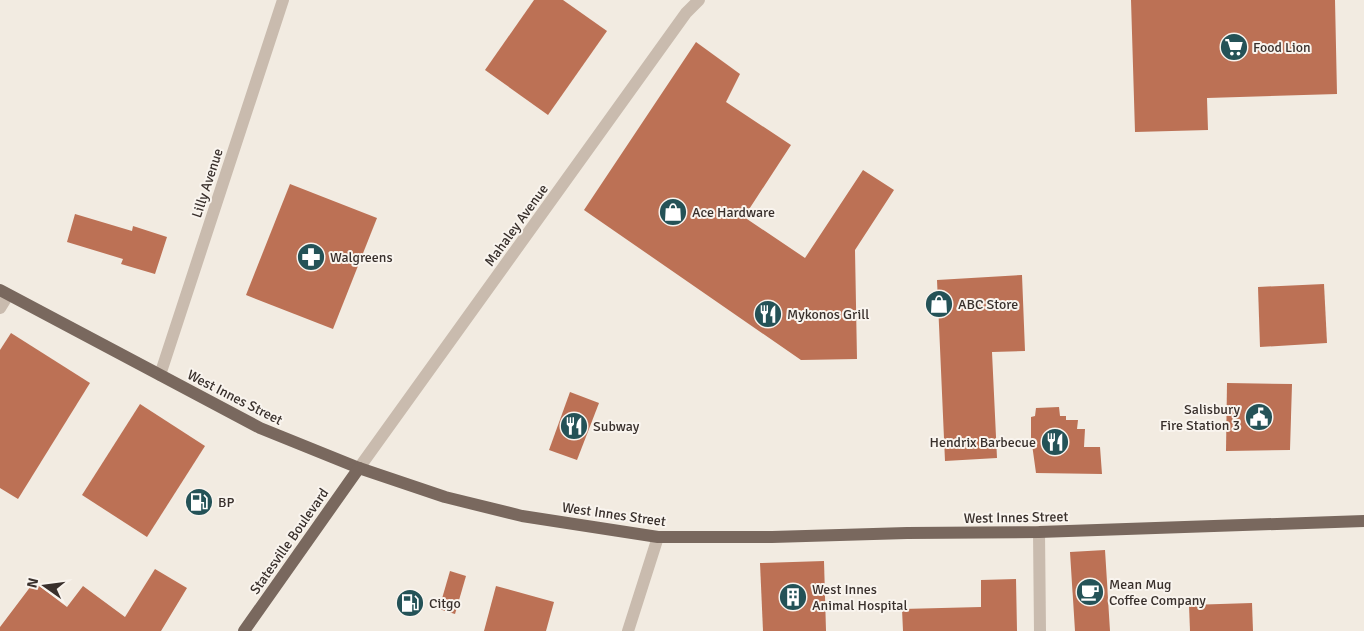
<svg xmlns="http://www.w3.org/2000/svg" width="1364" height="631" font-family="Signika,sans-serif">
	<rect width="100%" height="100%" fill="#f2ebe1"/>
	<g fill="#bc7155">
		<path d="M534 0H563L607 31 548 115 485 70Z"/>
		<path d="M1131 0H1335L1337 94 1207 98 1208 130 1135 132Z"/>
		<path d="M696 42 740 74 726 102 791 145 744 217 805 258 863 170 894 190 855 250 857 359 801 360 584 210Z"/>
		<path d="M290 184 377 218 333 329 246 295Z"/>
		<path d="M75 214 132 231 133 226 167 237 155 274 121 264 123 259 67 242Z"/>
		<path d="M1022 275 1025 351 992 352 997 458 945 461 937 280Z"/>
		<path d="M1324 284 1327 343 1260 347 1258 287Z"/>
		<path d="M11 333 90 383 18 499 0 488V350Z"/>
		<path d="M1227 383 1292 384 1290 450 1226 451Z"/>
		<path d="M570 392 599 403 577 460 549 450Z"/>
		<path d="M140 404 205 446 147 537 82 495Z"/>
		<path d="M1059 407 1060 416H1066V420H1078L1077 429H1085L1084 447H1100L1102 474 1036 473 1031 437V417L1035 416 1036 408Z"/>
		<path d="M1105 550 1110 631H1075L1070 552Z"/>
		<path d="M824 561 826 631H763L760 563Z"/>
		<path d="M155 569 187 588 161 631H0V627L34 582 67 607 83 586 125 617Z"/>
		<path d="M450 571 466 576 455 614 439 609Z"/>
		<path d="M1016 579 1017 631H903L902 609 981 607V580Z"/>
		<path d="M496 586 554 602 546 631H484Z"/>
		<path d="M1252 603 1253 631H1190L1189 605Z"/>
	</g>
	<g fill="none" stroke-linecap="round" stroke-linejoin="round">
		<g stroke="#c9bbae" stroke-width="12">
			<path d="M0 308 8 295"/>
			<path d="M160 375 283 0"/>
			<path d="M359 468 686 13 699 0"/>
			<path d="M1039 532 1040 631"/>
			<path d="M628 631 658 537"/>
		</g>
		<g stroke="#79685e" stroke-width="12">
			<path d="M0 290 260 428 359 468 445 497 522 516 658 537H772L907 533 1039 532 1364 521"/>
			<path d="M244 631 359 468"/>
		</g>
	</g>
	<defs>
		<symbol id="supermarket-disc" viewBox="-11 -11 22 22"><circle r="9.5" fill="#245257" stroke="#f9f4ee"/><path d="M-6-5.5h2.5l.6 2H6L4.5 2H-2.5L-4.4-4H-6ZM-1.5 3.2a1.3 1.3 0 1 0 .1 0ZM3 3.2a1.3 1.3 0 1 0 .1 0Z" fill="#fff"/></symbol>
		<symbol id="shop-disc" viewBox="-11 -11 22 22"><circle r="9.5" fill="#245257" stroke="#f9f4ee"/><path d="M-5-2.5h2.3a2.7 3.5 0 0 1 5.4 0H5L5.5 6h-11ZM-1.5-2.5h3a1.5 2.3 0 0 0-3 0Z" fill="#fff"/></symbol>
		<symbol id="pharmacy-disc" viewBox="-11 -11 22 22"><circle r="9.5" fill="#245257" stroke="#f9f4ee"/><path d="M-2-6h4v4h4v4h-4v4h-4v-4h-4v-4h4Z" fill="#fff"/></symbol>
		<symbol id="restaurant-disc" viewBox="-11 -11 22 22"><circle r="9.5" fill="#245257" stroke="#f9f4ee"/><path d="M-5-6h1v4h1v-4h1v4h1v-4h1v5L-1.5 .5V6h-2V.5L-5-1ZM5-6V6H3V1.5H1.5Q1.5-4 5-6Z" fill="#fff"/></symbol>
		<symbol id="civic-disc" viewBox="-11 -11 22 22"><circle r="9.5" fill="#245257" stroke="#f9f4ee"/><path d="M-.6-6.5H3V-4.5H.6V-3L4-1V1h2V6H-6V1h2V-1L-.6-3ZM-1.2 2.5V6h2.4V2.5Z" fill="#fff"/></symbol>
		<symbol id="fuel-disc" viewBox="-11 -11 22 22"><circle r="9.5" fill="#245257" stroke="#f9f4ee"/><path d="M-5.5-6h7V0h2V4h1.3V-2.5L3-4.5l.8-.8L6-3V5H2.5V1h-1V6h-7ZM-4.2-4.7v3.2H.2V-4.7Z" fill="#fff"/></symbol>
		<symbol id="cafe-disc" viewBox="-11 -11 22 22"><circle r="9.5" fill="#245257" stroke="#f9f4ee"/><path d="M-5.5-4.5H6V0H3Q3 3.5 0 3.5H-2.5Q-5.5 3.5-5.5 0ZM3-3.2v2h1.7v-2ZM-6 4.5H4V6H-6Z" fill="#fff"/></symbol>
		<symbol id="building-disc" viewBox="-11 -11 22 22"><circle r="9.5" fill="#245257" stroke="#f9f4ee"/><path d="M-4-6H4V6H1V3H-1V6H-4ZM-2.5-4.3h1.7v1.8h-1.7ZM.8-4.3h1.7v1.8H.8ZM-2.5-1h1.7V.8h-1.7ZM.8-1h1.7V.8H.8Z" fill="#fff"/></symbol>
	</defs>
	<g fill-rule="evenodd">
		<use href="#supermarket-disc" x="1218" y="31" width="32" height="32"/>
		<use href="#shop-disc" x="657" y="196" width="32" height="32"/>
		<use href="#pharmacy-disc" x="295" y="241" width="32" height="32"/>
		<use href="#shop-disc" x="923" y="288" width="32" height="32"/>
		<use href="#restaurant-disc" x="752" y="298" width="32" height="32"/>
		<use href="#civic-disc" x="1243" y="401" width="32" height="32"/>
		<use href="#restaurant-disc" x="558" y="410" width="32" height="32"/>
		<use href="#restaurant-disc" x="1039" y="426" width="32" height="32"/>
		<use href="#fuel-disc" x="183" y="486" width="32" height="32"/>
		<use href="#cafe-disc" x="1074" y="576" width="32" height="32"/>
		<use href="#building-disc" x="777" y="581" width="32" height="32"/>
		<use href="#fuel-disc" x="394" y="587" width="32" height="32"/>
	</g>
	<g text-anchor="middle" stroke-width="4" stroke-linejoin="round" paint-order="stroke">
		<g font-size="14" fill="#39302c" stroke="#f9f4ee" text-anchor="start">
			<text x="1253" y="52">Food Lion</text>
			<text x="692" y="217">Ace Hardware</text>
			<text x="330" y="262">Walgreens</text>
			<text x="958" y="309">ABC Store</text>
			<text x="787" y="319">Mykonos Grill</text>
			<text x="1240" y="414" text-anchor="end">Salisbury<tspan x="1240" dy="16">Fire Station 3</tspan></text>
			<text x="593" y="431">Subway</text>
			<text x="1036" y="447" text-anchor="end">Hendrix Barbecue</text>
			<text x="218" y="507">BP</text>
			<text x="1109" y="589">Mean Mug<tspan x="1109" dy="16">Coffee Company</tspan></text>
			<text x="812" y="594">West Innes<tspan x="812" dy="16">Animal Hospital</tspan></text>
			<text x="429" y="608">Citgo</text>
		</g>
		<g font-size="14" fill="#39302c" stroke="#f9f4ee">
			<text transform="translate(207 183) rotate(-72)" y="5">Lilly Avenue</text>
			<text transform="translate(516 225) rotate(-54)" y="5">Mahaley Avenue</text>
			<text transform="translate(235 397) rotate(27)" y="5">West Innes Street</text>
			<text transform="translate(614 514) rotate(8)" y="5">West Innes Street</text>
			<text transform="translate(1016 517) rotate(-1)" y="5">West Innes Street</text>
			<text transform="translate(289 541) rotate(-55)" y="5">Statesville Boulevard</text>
		</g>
	</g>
	<g transform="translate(45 586) rotate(284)" stroke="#f9f4ee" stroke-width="4" paint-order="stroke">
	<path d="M0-4L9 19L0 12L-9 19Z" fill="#39302c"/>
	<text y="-8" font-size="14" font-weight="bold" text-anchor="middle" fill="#39302c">N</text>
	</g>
</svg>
